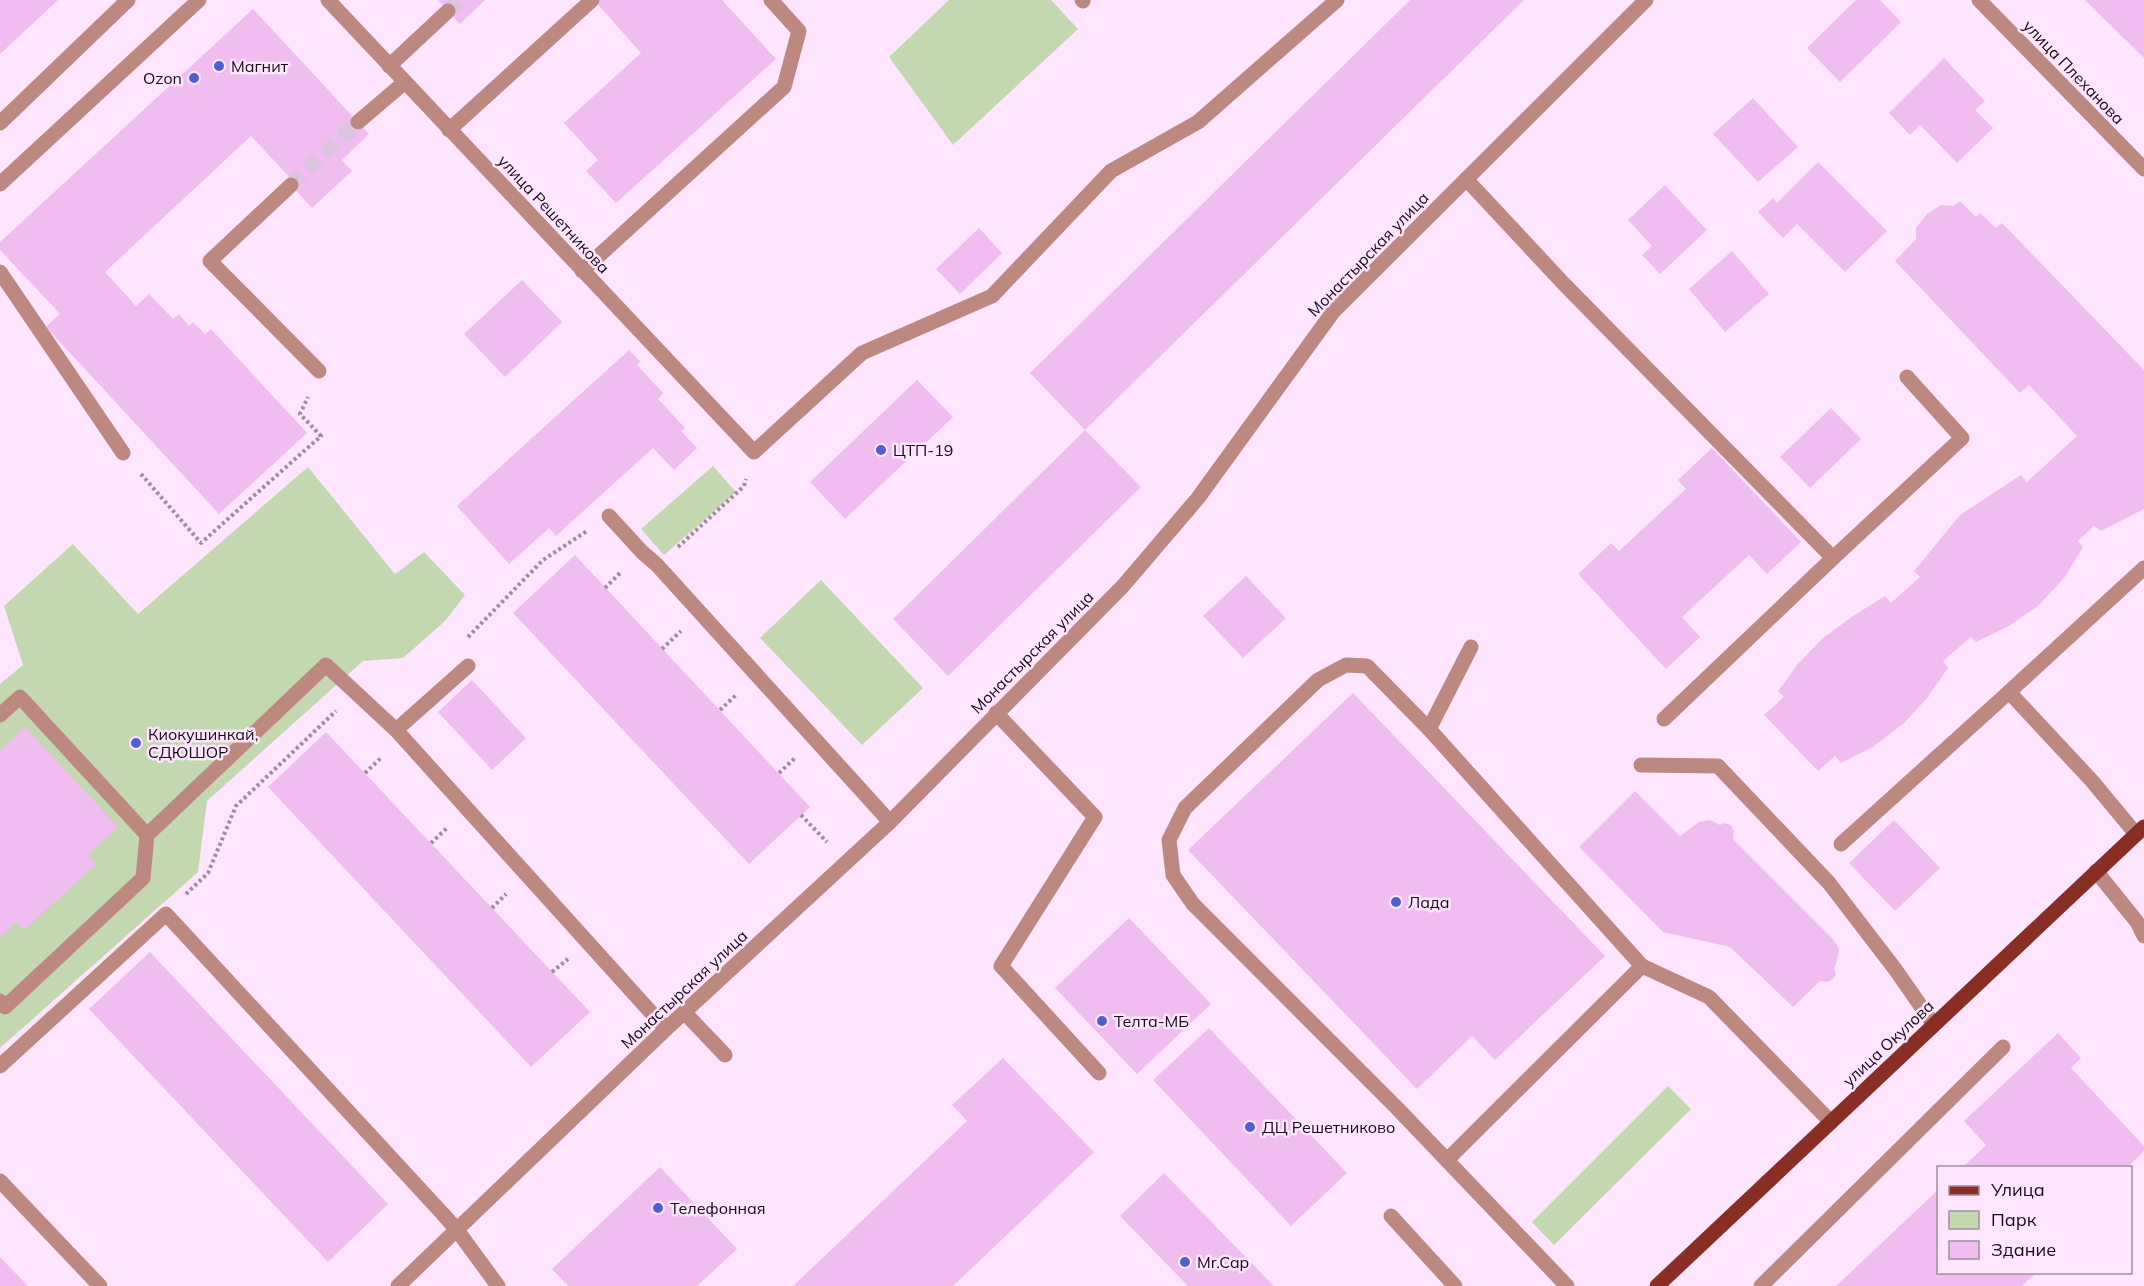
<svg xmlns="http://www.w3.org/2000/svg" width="2144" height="1286" font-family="Mulish,sans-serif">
	<rect width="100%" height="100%" fill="#ffe5ff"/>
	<g fill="#c3d7b0">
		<path d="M949 0H1051L1078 29 953 145 889 57Z"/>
		<path d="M713 466 736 492 664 555 641 529Z"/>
		<path d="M308 467 395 574 424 552 465 595 445 621 403 658 363 661 207 801 198 872 0 1048V684L23 665 4 606 73 544 138 614Z"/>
		<path d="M821 580 923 688 862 745 760 638Z"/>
		<path d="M1668 1086 1691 1109 1554 1245 1532 1222Z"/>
	</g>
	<g fill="#f0bdf0">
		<path d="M0 0H58L0 54Z"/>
		<path d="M438 0H485L460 24Z"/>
		<path d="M594 0H722L776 59 616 203 586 171 598 160 564 123 641 53Z"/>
		<path d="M1410 0H1524L1085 430 1141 487 948 676 893 619 1085 430 1030 373Z"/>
		<path d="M1856 0H1880L1901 22 1840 82 1807 48Z"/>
		<path d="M2085 0H2144V58Z"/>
		<path d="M253 9 369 134 342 160 352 171 312 208 289 183 292 180 251 136 105 272 136 306 149 294 173 319 179 314 189 326 193 322 205 334 211 329 307 433 219 514 46 327 60 314 0 250V242Z"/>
		<path d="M1944 58 1985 101 1975 110 1993 128 1957 163 1920 125 1910 135 1889 113Z"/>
		<path d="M1753 98 1798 147 1758 182 1713 134Z"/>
		<path d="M1818 162 1887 231 1845 272 1797 224 1783 238 1758 212 1773 198 1777 203Z"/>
		<path d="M1665 185 1707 230 1660 274 1642 255 1652 246 1628 220Z"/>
		<path d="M1960 201 1976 217 1980 213 1996 228 2002 223 2144 370V509L2101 531 2094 526 2078 541 2083 547 2064 578 2038 606 2009 626 1976 642 1971 637 1943 661 1948 668 1928 697 1904 723 1873 747 1841 763 1835 756 1818 771 1764 715 1784 697 1778 691 1798 664 1823 638 1853 616 1885 596 1891 603 1920 577 1914 571 1960 515 2021 475 2027 482 2077 436 2029 385 2020 393 1895 261 1916 239V228L1927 214 1941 205 1953 206Z"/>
		<path d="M979 228 1002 253 960 294 936 269Z"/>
		<path d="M1732 251 1769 294 1725 332 1689 289Z"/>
		<path d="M522 280 562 322 505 377 464 334Z"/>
		<path d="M629 350 640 361 637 365 663 393 658 399 685 428 681 431 697 448 674 470 653 448 556 536 549 528 509 564 457 506Z"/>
		<path d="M917 380 953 417 845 519 810 482Z"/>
		<path d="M1831 408 1861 439 1810 488 1780 457Z"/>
		<path d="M1712 448 1801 542 1767 574 1749 555 1682 617 1700 637 1666 669 1578 574 1611 543 1619 551 1686 489 1678 480Z"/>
		<path d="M575 555 810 807 749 864 513 613Z"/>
		<path d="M1246 576 1286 618 1243 658 1203 616Z"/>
		<path d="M472 680 526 738 492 770 438 712Z"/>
		<path d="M1353 693 1605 956 1495 1060 1472 1036 1417 1089 1188 850Z"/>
		<path d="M25 727 118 827 88 855 96 864 24 930 16 922 0 937V750Z"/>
		<path d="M326 732 590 1012 531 1067 268 787Z"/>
		<path d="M1635 791 1680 836 1699 822 1710 820 1720 825 1724 823 1731 825 1734 831 1733 839 1833 939 1839 949 1837 961 1834 968 1836 974 1833 979 1827 982 1820 981 1793 1007 1730 947 1663 932 1579 847Z"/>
		<path d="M1894 820 1940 868 1895 911 1849 863Z"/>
		<path d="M1129 918 1211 1004 1137 1074 1055 988Z"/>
		<path d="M150 952 388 1204 328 1262 89 1009Z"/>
		<path d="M1209 1028 1347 1173 1291 1226 1153 1080Z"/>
		<path d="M2058 1033 2081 1058 2071 1068 2144 1146V1151L2127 1168H1962L1986 1145 1964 1121Z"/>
		<path d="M1003 1058 1094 1152 953 1286H793L967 1121 952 1105Z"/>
		<path d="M660 1167 737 1249 697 1286H568L552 1269Z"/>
		<path d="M1164 1173 1274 1286H1188L1120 1216Z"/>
		<path d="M1938 1190V1272H2037L2022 1286H1836Z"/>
		<path d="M0 1257 28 1286H0Z"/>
	</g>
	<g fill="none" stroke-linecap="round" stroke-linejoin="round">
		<g stroke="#dcc4dc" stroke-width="15" stroke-dasharray="15 8" stroke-linecap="butt">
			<path d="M448 11 460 0"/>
			<path d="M291 185 358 122"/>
		</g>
		<g stroke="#9e8b9e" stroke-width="4" stroke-dasharray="3 3" stroke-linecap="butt">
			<path d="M141 474 201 543 321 436 300 414 308 397"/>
			<path d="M678 547 744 486 746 479"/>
			<path d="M605 588 622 571"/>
			<path d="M468 637 543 560 587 531"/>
			<path d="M662 649 681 631"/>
			<path d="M720 710 737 694"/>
			<path d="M365 773 382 757"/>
			<path d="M779 773 796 757"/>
			<path d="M801 815 827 842"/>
			<path d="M431 843 448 827"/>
			<path d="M186 894 208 873 236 806 336 711"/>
			<path d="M492 908 506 894"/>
			<path d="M552 972 568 959"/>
		</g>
		<g stroke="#bd8880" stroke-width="15">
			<path d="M328 0 754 452 862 353 992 296 1111 171 1198 122 1337 0"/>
			<path d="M1082 0 1083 1"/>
			<path d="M1979 0 2144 169"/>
			<path d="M389 66 448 11"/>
			<path d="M358 122 405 82"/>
			<path d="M0 123 128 0"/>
			<path d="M449 130 592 0"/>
			<path d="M1466 179 1563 283 1833 558 1664 719"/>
			<path d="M0 184 199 0"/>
			<path d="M291 185 210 261 319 371"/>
			<path d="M582 271 784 87 799 31 771 0"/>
			<path d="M0 272 123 453"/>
			<path d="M609 516 642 552 657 565 890 822"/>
			<path d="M1833 558 1962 438 1907 377"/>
			<path d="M1471 647 1429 729 1642 966 1709 997 1831 1122"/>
			<path d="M2009 692 2144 568"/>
			<path d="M996 713 1095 817 1001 966 1099 1073"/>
			<path d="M0 715 20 697 147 835"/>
			<path d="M1429 729 1367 666 1346 665 1318 680 1185 808 1169 840 1173 875 1193 904 1397 1108 1567 1286"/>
			<path d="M396 730 468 666"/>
			<path d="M1641 765 1718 766 1829 883 1895 969 1934 1025"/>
			<path d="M1841 844 2009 692 2092 781 2136 834"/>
			<path d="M2096 871 2137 922 2144 936"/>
			<path d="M0 1001 5 1007 143 878 147 835 326 665 396 730 666 1029"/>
			<path d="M685 1013 725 1055"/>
			<path d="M0 1066 166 914 442 1213 457 1230 498 1286"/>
			<path d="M1447 1160 1642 966"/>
			<path d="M0 1181 100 1286"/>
			<path d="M1391 1216 1455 1286"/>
			<path d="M398 1286 666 1029 890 822 1123 586 1198 498 1333 312 1646 0"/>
			<path d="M1761 1286 2003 1047"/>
		</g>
		<path stroke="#882e25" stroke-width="15" d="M1657 1286 2144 827"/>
	</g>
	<g fill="#505ed4" stroke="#ffe5ff" stroke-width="2">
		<circle cx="219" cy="66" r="6"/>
		<circle cx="194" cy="78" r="6"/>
		<circle cx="881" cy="450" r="6"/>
		<circle cx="136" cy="743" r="6"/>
		<circle cx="1396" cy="902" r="6"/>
		<circle cx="1102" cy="1021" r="6"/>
		<circle cx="1250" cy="1127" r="6"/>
		<circle cx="658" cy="1208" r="6"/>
		<circle cx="1185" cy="1262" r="6"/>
	</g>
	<g text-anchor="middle" stroke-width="5" stroke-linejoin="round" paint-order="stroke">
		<g font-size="16" fill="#140b14" stroke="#ffe5ff" text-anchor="start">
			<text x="231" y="72">Магнит</text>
			<text x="182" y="84" text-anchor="end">Ozon</text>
			<text x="893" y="456">ЦТП-19</text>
			<text x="148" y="740">Киокушинкай,<tspan x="148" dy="18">СДЮШОР</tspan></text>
			<text x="1408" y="908">Лада</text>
			<text x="1114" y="1027">Телта-МБ</text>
			<text x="1262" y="1133">ДЦ Решетниково</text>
			<text x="670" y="1214">Телефонная</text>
			<text x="1197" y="1268">Mr.Cap</text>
		</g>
		<g font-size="16" fill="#140b14" stroke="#ffe5ff">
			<text transform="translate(2074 72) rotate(46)" y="6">улица Плеханова</text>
			<text transform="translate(554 214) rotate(47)" y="6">улица Решетникова</text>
			<text transform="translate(1368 254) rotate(-46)" y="6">Монастырская улица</text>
			<text transform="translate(1032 652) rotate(-45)" y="6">Монастырская улица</text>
			<text transform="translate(684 989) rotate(-43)" y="6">Монастырская улица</text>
			<text transform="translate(1888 1043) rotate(-43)" y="6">улица Окулова</text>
		</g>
	</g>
	<rect x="1937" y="1166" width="195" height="108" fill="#ffe5ff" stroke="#a18ea1" stroke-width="1.5"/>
	<rect x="1949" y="1186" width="30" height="9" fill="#882e25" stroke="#a18ea1" stroke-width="1.5"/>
	<text x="1991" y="1196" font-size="18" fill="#140b14">Улица</text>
	<rect x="1949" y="1211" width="30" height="18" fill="#c3d7b0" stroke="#a18ea1" stroke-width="1.5"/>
	<text x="1991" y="1226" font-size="18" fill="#140b14">Парк</text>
	<rect x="1949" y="1241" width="30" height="18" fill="#f0bdf0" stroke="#a18ea1" stroke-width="1.5"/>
	<text x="1991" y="1256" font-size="18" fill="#140b14">Здание</text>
</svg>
